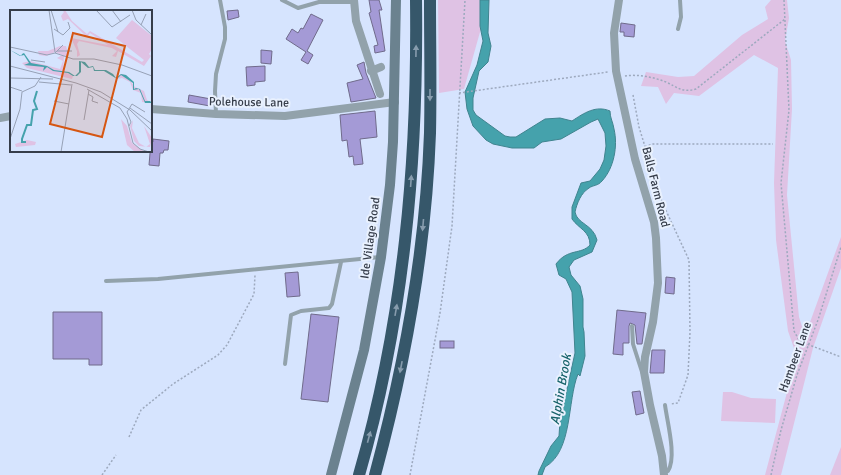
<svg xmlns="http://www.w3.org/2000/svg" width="841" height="475" font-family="Signika,sans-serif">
	<rect width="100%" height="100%" fill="#d6e4fe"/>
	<g fill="#dfc2e4">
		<path d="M438 0H489L464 89 439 93Z"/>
		<path d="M771 0H787L789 18 785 41 791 60 792 109 787 195 799 317 805 336 841 237V268L813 348 781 475H765L794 366 795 351 788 331 776 240 774 183 778 68 754 55 699 96 674 93 666 104 658 87 641 86 646 72 678 77 694 76 742 35 768 19 765 7Z"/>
		<path d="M723 392H732L751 398 776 399 775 423 721 421Z"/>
		<path d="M841 447V475H830Z"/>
	</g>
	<path fill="#45a2ac" stroke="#40848f" d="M480 0H489L488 33 491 46 488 62 479 71 473 98V110L476 115 505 136 510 137H516L545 119 560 118 572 121C584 113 596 105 610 111 610 118 613 122 614 129 618 146 614 168 602 181 598 186 593 185 589 188 581 193 577 203 575 212 577 224 593 224 597 240L592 252 574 260 569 267 571 275 580 286 583 299V327L584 332 585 356 580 376 578 374C567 401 573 451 545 467L542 475H538L539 471 551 446 559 436 560 421 575 353 572 292 566 279 559 275 556 264C568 248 581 255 590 245 590 231 579 229 572 219V207L581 183 590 181 600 169 604 160 606 146 605 133 598 119 591 122 561 139 542 142 534 148H512L493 144 486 140 473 126 467 109 465 92 477 65 483 41 480 26Z"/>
	<g fill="#a49ad6" stroke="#706b8b">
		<path d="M369 0H379L382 10H379L385 51 375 53 374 46 378 45 369 13 371 12Z"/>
		<path d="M238 10 239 17 228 20 227 11Z"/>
		<path d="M311 14 323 20 307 51 313 55 308 64 301 60 306 52 286 39 292 29 298 33 301 28 303 29Z"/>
		<path d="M621 23 635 25 634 37 624 36V32H620Z"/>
		<path d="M261 50 272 51 271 64 261 63Z"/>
		<path d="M364 62 366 73 376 98 351 102 347 83 363 79 357 65Z"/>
		<path d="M265 66V81L255 82V85L247 86 246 67Z"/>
		<path d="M189 95 211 99 210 106 188 102Z"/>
		<path d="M375 111 377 137 360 139 363 164 354 165 353 156 349 157 347 140 342 141 340 115Z"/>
		<path d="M153 139 169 141 168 150H164L163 153H160L159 166 149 165 151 142H153Z"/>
		<path d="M298 272 300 296 287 297 285 273Z"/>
		<path d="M666 277 675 278 674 294 665 293Z"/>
		<path d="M617 310 646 313 642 344H637L635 325 630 323 629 326V343H623V355L613 354Z"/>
		<path d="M53 312H102V365H89V359H53Z"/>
		<path d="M311 314 339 317 328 402 301 399Z"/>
		<rect x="440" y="341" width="14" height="7"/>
		<path d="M652 350H665L664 373H650Z"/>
		<path d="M640 391 644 413 636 415 632 392Z"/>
	</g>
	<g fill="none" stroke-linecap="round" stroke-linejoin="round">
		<g stroke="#9da9be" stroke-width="1.5" stroke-dasharray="2 2" stroke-linecap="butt">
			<path d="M784 0 789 110 781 183 794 331 799 340 804 343 841 357"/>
			<path d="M625 76C638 74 653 77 666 82 677 87 682 93 696 89L785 19"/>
			<path d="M459 93 608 72"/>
			<path d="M633 95 639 127 662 202 689 260 690 332 688 375 678 403 671 404"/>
			<path d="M645 147 652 144H773"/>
			<path d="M129 437 141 410 173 384 218 355 227 345 254 294 255 275"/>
			<path d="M102 475 116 455"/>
			<path d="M410 475 440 313 452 226 465 0"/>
			<path d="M771 475 781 430 797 375 818 320 841 247"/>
		</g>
		<g stroke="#92a2ab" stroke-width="4">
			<path d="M282 0 298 8 319 2H354"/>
			<path d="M678 29 681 17 680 0"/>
			<path d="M216 114 215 91 216 74 225 39V27L220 0"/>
			<path d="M106 281 158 279 380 257"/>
			<path d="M632 326 633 344 642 372"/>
			<path d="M285 364 291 315 301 311 329 308 332 304 341 262"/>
			<path d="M665 405C667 421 677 457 668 471"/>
		</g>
		<g stroke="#92a2ab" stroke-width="8">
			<path d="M354 0 356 21 380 94"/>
			<path d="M619 0 614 33 616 71 635 159 654 222 656 238 658 283 653 322 645 357 644 372 650 405 662 456 664 475"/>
			<path d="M371 71 381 67"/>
			<path d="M151 109 216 114 285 116 395 102"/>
			<path d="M0 118 11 116"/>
		</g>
		<path stroke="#6b828f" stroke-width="10" d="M331 475 364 350 381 257 390 185 393 142 396 0"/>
		<g stroke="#36576a" stroke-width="12">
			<path d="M359 475C404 319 418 162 416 0"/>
			<path d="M375 475C405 364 426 248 430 133 431 89 430 44 430 0"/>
		</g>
	</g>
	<defs><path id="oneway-solid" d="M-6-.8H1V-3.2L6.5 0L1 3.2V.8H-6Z"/></defs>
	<g fill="#879cad">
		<use href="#oneway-solid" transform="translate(416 51) rotate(-89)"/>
		<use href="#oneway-solid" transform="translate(430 95) rotate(90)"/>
		<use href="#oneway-solid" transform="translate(411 181) rotate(-86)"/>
		<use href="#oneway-solid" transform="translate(423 225) rotate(95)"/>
		<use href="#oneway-solid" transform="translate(396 310) rotate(-80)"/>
		<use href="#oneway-solid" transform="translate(401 367) rotate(101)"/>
		<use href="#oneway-solid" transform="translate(369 437) rotate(-75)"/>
	</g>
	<g text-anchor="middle" stroke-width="4" stroke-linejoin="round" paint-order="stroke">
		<g font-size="12" fill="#363d4a" stroke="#e9f1fe">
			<text transform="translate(249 102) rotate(1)" y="4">Polehouse Lane</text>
			<text transform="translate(656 187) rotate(76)" y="4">Balls Farm Road</text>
			<text transform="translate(370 238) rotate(-82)" y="4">Ide Village Road</text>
			<text transform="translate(795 357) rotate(-70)" y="4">Hambeer Lane</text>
		</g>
		<g font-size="13" font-style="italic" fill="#166269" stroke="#e9f1fe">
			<text transform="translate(560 389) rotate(-80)" y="5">Alphin Brook</text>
		</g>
	</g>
	<g transform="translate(10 10)">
		<rect width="142" height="142" fill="#d6e4fe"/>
		<path d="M52 0H55L62 11 77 24 80 21 132 52 134 50 106 28 122 10 142 26V39L139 44 141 46 134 56 108 41 106 47 102 46 107 41 102 38 69 31 67 34 70 45 67 47V41L61 28 98 35 80 23 77 27 58 9 53 11 51 6 54 2ZM50 36H56L58 43 57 46H54L53 61 63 66 62 69 17 58 12 53 20 51 50 59 53 51 47 48 52 45 45 42 36 46 29 45 28 41H38ZM110 64 116 65 125 77 134 81 137 90 142 93 132 92 131 83 123 80 120 72 112 68 108 69ZM111 109 117 116 122 133 135 142H125L117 135ZM123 110 122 118 129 133 136 137 140 134 134 116 142 128 140 137 129 136 124 131 120 116ZM17 130 26 132 25 135 6 137 5 134Z" fill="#dfc2e4"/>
		<path d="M0 40 6 43 11 46 12 44 14 43 21 53 37 56 44 60 59 62 65 66 69 62V51L75 52 79 57 83 56 85 60H96L103 64 106 68 111 64 116 65 124 72V79L126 78 130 79 135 91H140L142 93H135L129 79 123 80V73L111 65 107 69 94 61H84L83 57 78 58 71 52V62L67 66H63L58 63 43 61 37 57 33 61 34 57 14 55 19 53 14 45 10 46Z" fill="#45a2ac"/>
		<path fill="none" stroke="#45a2ac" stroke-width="2" d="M16 132H12V129L17 115H21L23 100 27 99 24 91 27 81"/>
		<path fill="none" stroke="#96a1b6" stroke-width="1" d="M39 0 45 42M41 0 48 22M86 0 102 17 120 5M102 0 111 12M122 0 126 10 142 25M131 15 136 4M44 19 53 25 60 18 58 12M0 37 37 45 45 43 53 35M47 41H62M45 43 63 49H84L112 55 142 66M21 50 35 52M0 56 66 73 91 82 120 100 142 121M0 68 43 69M29 72 61 75M0 77 12 81M77 79 110 98 117 109 123 133 130 139 139 142M78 84 83 87 82 91 88 93M44 91 59 94M120 98 142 114M74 110 79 80M119 116 121 112 117 102 122 94 135 102M0 129 10 99 12 82 25 76 31 67M51 142 62 74"/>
		<path fill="#d65612" fill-opacity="0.15" stroke="#d65612" stroke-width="2" d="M63 23 115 36 92 127 40 114Z"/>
		<rect width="142" height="142" fill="none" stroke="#363d4a" stroke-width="2"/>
	</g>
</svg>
